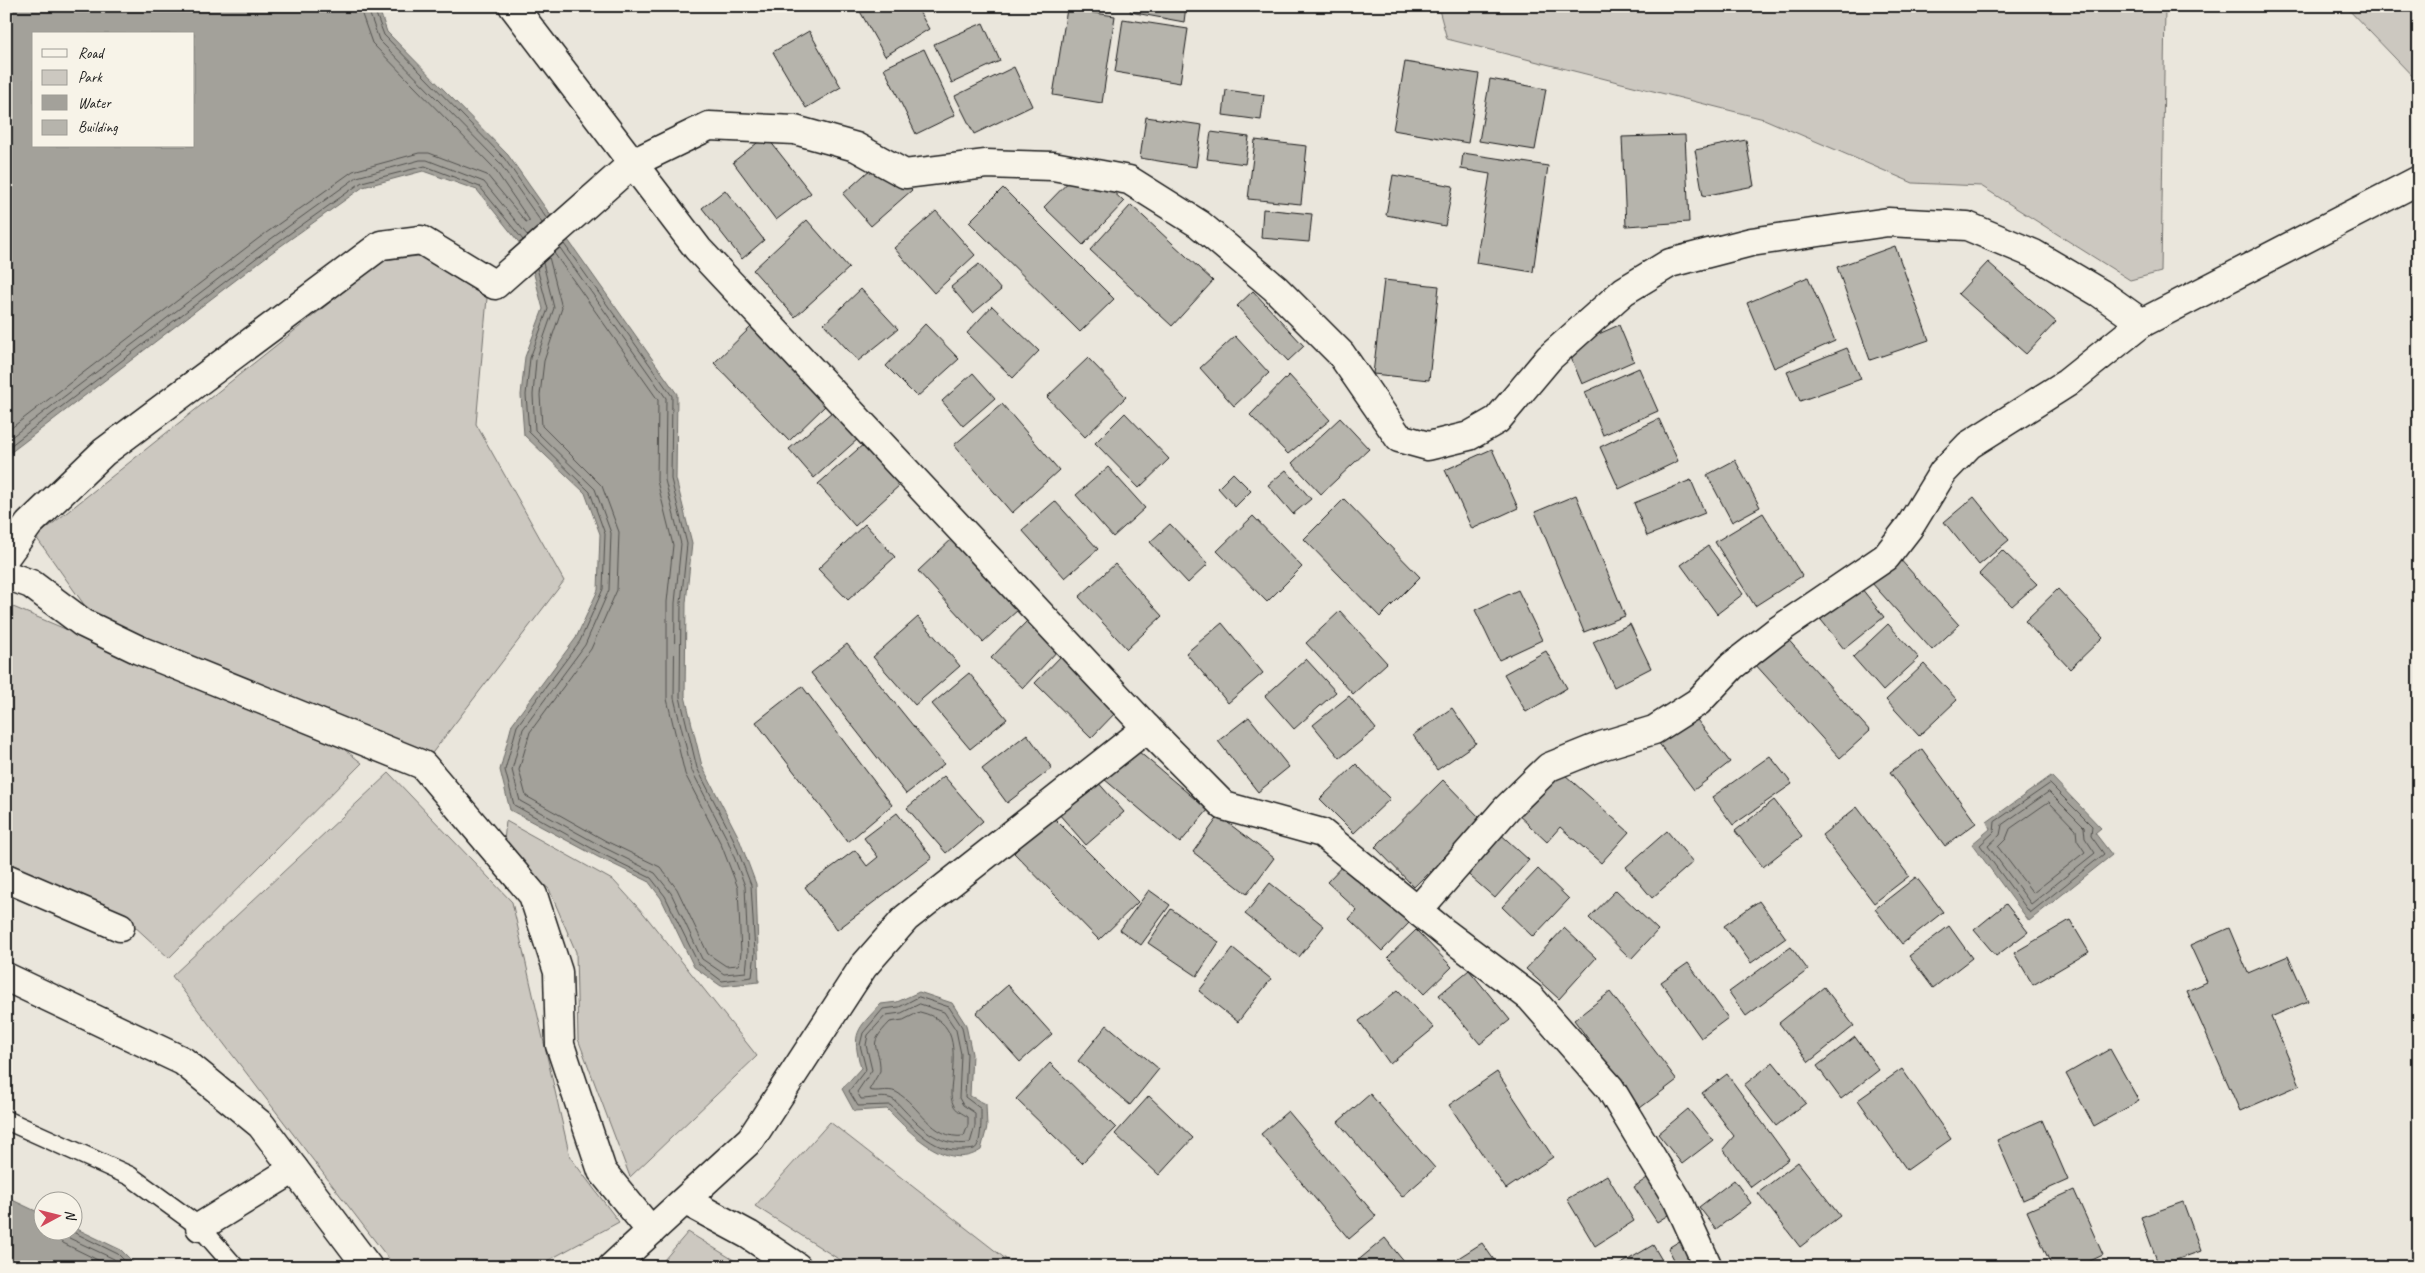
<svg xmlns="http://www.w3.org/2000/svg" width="2425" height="1273" font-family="Caveat,sans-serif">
	<rect width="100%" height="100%" fill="#eae6dc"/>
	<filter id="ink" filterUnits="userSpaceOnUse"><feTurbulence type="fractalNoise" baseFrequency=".02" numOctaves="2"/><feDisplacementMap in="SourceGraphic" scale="10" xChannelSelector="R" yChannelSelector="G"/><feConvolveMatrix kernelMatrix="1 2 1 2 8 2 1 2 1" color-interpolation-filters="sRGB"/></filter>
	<g filter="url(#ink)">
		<g fill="#ccc8c0" stroke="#74726e">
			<path d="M1438 6H2165L2161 272 2130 280 1981 186 1913 183 1764 119 1447 39Z"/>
			<path d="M2345 6H2419V83Z"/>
			<path d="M419 256 487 298 476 424 564 581 423 765 90 613 36 537 383 260Z"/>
			<path d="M6 604 336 743 362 763 169 958 120 913 6 864Z"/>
			<path d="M389 773 512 902 570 1157 619 1222 536 1267H395L172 976Z"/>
			<path d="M506 821 614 881 644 914 757 1056 630 1177 578 1039 576 952 549 889 503 852Z"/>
			<path d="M830 1122 1016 1267H851L755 1206Z"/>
			<path d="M688 1232 745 1267H658Z"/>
		</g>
		<g fill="#a3a19a" stroke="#6d6c68" fill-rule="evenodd">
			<path d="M6 6H378L387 32 508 155 677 394 676 479 692 543 686 603 685 696 702 766 738 836 756 884 759 982 721 986 694 967 661 898 648 881 598 857 510 810 500 770 512 724 576 638 598 590 600 534 585 493 524 435 521 395 525 357 543 309 529 255 477 190 423 171 363 187 271 253 6 456ZM34 34H194V146H34Z"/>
			<path d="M2051 776 2101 828 2095 833 2112 855 2029 921 1972 844 1990 829 1987 822Z"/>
			<path d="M919 992 952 1003 966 1025 972 1054 970 1096 986 1104 987 1127 981 1150C946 1173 909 1131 887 1109L854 1111 842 1089 861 1068C851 1032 857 1030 881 1004L897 1002Z"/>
			<path d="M6 1197 42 1214V1230H72L73 1227 121 1250 138 1267H6Z"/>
		</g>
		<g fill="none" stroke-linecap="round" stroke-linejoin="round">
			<g stroke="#52514e" stroke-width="1">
				<path d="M367 6 379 40 499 162 542 223"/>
				<path d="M373 6 384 35 504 158 547 219"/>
				<path d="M549 257 562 308 544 361 540 395 542 426 602 486 619 532 617 590 591 649 530 732 519 770 526 796 606 841 660 867 677 889 708 954 726 966 739 965 741 953 738 888 721 844 685 774 667 699V602L673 545 657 481 658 400 554 253"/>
				<path d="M543 263 554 308 536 360 533 395 535 430 595 489 611 533 609 590 585 645 523 729 512 770 520 801 603 847 655 873 671 893 702 959 724 974 746 972 748 953 745 886 728 841 692 771 674 698 675 603 681 544 665 480 666 398 560 248"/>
				<path d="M537 268 548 309 530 358 526 395 529 432 590 492 605 534 603 589 580 641 517 726 505 770 514 805 600 853 651 878 665 896 698 963 722 981 752 977 755 953 751 885 733 838 697 768 680 697 681 603 687 544 671 479 672 396 564 244"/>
				<path d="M6 432 259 238 353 171 419 153H429L487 175 526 222 530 221 493 167 372 43 359 6"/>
				<path d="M6 441 264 244 357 177 420 160H427L484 182 528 236"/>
				<path d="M6 449 268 249 362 182 425 166 480 187 523 240"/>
				<path d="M2050 784 2092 826 2091 836 2104 854 2030 913 1980 845 1994 832 1995 822Z"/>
				<path d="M2049 792 2084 827 2085 838 2095 853 2031 904 1988 846 2000 835 2002 825Z"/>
				<path d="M2049 802 2076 830 2077 840 2085 852 2033 893 1998 847 2006 839 2010 829Z"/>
				<path d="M919 997 949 1007 962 1027 967 1054 965 1097 981 1109C981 1117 982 1146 974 1149 971 1150 965 1150 962 1150 932 1153 910 1123 890 1105L858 1106 849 1091 866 1069 860 1045 863 1033 883 1009 899 1007Z"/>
				<path d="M920 1004 944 1012 956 1030 961 1054 959 1098 963 1105 975 1113V1126L970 1143C941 1147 923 1130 904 1110 899 1105 895 1099 889 1098 880 1096 870 1099 861 1099L857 1092 872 1070 866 1045 868 1035 886 1015 901 1013Z"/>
				<path d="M920 1012C958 1021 954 1049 952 1081 951 1089 950 1097 953 1104 956 1111 962 1113 968 1117V1125L964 1136C931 1140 920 1105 896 1092 887 1088 877 1093 869 1090L880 1071C881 1043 864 1049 890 1022L903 1020Z"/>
				<path d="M54 1230 63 1243 112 1267"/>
				<path d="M62 1230 67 1237 114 1259 122 1267"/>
				<path d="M69 1230 118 1254 131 1267"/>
			</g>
		</g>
		<g fill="#b6b4ac" stroke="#1c1c1c">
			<path d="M857 6H916L929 29 885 56Z"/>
			<path d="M1131 6H1186L1184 22 1130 12Z"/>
			<path d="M1067 9 1115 16 1102 103 1053 95Z"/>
			<path d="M1123 19 1188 29 1180 83 1115 72Z"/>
			<path d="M983 23 1000 61 952 83 934 44Z"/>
			<path d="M809 31 841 87 806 108 773 52Z"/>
			<path d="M924 49 955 115 916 134 884 68Z"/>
			<path d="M1405 62 1479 74 1468 143 1393 130Z"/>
			<path d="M1014 67 1032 106 974 134 955 96Z"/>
			<path d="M1490 79 1546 89 1535 150 1479 141Z"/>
			<path d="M1226 90 1264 95 1261 120 1223 115Z"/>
			<path d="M1146 117 1202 125 1196 167 1140 158Z"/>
			<path d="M1211 132 1249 137 1245 164 1207 159Z"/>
			<path d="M1685 135 1689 222 1626 226 1622 137Z"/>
			<path d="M766 136 811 193 776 220 733 162Z"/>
			<path d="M1255 140 1307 146 1301 204 1248 199Z"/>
			<path d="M1746 140 1754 186 1703 196 1695 150Z"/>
			<path d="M1463 153 1548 166 1533 272 1476 263 1490 174 1461 169Z"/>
			<path d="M883 158 912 190 871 226 843 194Z"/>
			<path d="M1085 165 1124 202 1083 245 1044 207Z"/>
			<path d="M1393 175 1453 186 1445 226 1386 215Z"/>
			<path d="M1003 188 1114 299 1080 332 969 222Z"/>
			<path d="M725 190 764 240 742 259 702 208Z"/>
			<path d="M1131 205 1213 281 1172 326 1090 250Z"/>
			<path d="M1263 209 1312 214 1309 242 1261 238Z"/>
			<path d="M936 211 975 255 934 293 894 248Z"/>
			<path d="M807 220 849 268 795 317 753 270Z"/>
			<path d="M1895 246 1929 340 1870 360 1837 267Z"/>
			<path d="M1988 262 2056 322 2026 354 1958 294Z"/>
			<path d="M979 264 1001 290 973 313 951 287Z"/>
			<path d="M1808 277 1835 341 1774 368 1747 303Z"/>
			<path d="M1384 280 1439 286 1429 380 1373 374Z"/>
			<path d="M861 289 898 329 858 361 824 324Z"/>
			<path d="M1253 291 1304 346 1288 361 1237 306Z"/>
			<path d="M992 306 1039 351 1013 378 967 333Z"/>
			<path d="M925 324 959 359 917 397 886 366Z"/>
			<path d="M1619 325 1634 361 1582 384 1567 348Z"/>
			<path d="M752 326 827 404 789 441 714 363Z"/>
			<path d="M1235 336 1269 373 1234 406 1200 368Z"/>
			<path d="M1847 348 1861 379 1800 401 1787 372Z"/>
			<path d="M1088 358 1126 397 1085 437 1047 397Z"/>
			<path d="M1639 368 1658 411 1603 435 1585 392Z"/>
			<path d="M973 373 995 398 963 426 942 401Z"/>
			<path d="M1289 375 1330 420 1288 454 1250 415Z"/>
			<path d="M1002 404 1059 470 1012 513 954 445Z"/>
			<path d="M833 411 858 439 814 478 789 449Z"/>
			<path d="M1125 413 1169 459 1139 488 1095 443Z"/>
			<path d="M1340 418 1369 449 1321 494 1292 463Z"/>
			<path d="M1659 419 1678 461 1619 489 1600 447Z"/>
			<path d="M865 443 901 484 855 526 818 484Z"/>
			<path d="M1492 449 1518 508 1472 529 1445 470Z"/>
			<path d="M1735 460 1760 507 1732 522 1707 475Z"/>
			<path d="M1108 467 1145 508 1113 537 1076 495Z"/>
			<path d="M1286 470 1311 499 1293 514 1268 485Z"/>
			<path d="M1233 473 1251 491 1235 507 1218 488Z"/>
			<path d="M1691 480 1705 513 1647 536 1634 503Z"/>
			<path d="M1576 495 1625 616 1584 632 1535 512Z"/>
			<path d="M1974 497 2009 540 1979 565 1944 522Z"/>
			<path d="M1344 499 1420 577 1380 617 1304 539Z"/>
			<path d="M1055 501 1098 549 1065 578 1022 530Z"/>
			<path d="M1763 513 1802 576 1755 606 1715 542Z"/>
			<path d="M1253 516 1302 567 1267 602 1217 551Z"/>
			<path d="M865 524 895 557 848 600 818 569Z"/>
			<path d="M1170 524 1208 564 1188 583 1150 542Z"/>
			<path d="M954 537 1019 609 983 642 918 571Z"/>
			<path d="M1708 546 1743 594 1717 614 1681 565Z"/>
			<path d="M2002 550 2037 584 2012 606 1979 574Z"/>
			<path d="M1898 557 1959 625 1932 650 1871 582Z"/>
			<path d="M1115 564 1162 616 1127 649 1079 597Z"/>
			<path d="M1858 584 1884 617 1844 649 1818 616Z"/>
			<path d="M2058 589 2103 637 2070 669 2025 621Z"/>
			<path d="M1518 590 1542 640 1499 660 1475 610Z"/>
			<path d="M1340 611 1387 663 1353 694 1306 643Z"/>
			<path d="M918 617 960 666 915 705 873 657Z"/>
			<path d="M1028 620 1059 649 1023 688 991 658Z"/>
			<path d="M1222 623 1263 673 1228 703 1186 653Z"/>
			<path d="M1630 624 1651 668 1614 687 1593 642Z"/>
			<path d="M1888 624 1919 658 1883 691 1853 657Z"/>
			<path d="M1784 635 1870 731 1840 758 1754 663Z"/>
			<path d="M847 644 944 764 906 794 811 673Z"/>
			<path d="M1546 651 1567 688 1526 712 1504 674Z"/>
			<path d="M1063 654 1119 709 1091 738 1035 683Z"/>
			<path d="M1306 659 1336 692 1294 729 1265 696Z"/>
			<path d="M1924 664 1957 700 1919 736 1886 700Z"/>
			<path d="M969 673 1007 719 970 749 932 704Z"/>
			<path d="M802 686 892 805 848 842 756 722Z"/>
			<path d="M1349 696 1376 729 1340 758 1313 725Z"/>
			<path d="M1452 708 1476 743 1437 770 1413 735Z"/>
			<path d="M1690 711 1730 762 1694 790 1655 738Z"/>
			<path d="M1249 717 1289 767 1258 792 1218 741Z"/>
			<path d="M1027 734 1052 768 1007 803 982 769Z"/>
			<path d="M1132 746 1208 810 1180 843 1104 779Z"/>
			<path d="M1922 749 1976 823 1945 846 1890 772Z"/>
			<path d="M1770 756 1792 784 1733 825 1712 797Z"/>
			<path d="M1356 764 1390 799 1354 833 1320 799Z"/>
			<path d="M1555 766 1629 832 1601 863 1560 827 1547 842 1514 811Z"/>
			<path d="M944 776 983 821 946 853 907 808Z"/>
			<path d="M1096 780 1124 812 1086 845 1058 813Z"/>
			<path d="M1443 780 1482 820 1414 887 1375 847Z"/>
			<path d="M1774 800 1802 836 1763 867 1735 831Z"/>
			<path d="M1857 807 1909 876 1874 903 1822 835Z"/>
			<path d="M897 813 932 858 837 930 805 887 855 850 867 866 878 857 864 838Z"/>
			<path d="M1051 815 1138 902 1099 940 1014 853Z"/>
			<path d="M1219 816 1274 858 1247 894 1193 852Z"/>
			<path d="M1497 831 1529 860 1495 898 1463 870Z"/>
			<path d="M1667 831 1693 862 1652 898 1626 867Z"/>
			<path d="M1346 862 1409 923 1382 951 1349 919 1357 910 1327 882Z"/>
			<path d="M1538 869 1569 899 1533 937 1502 907Z"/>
			<path d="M1916 877 1943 912 1902 944 1875 909Z"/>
			<path d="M1270 883 1324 926 1299 957 1245 914Z"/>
			<path d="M1149 890 1170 905 1141 945 1120 930Z"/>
			<path d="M1616 890 1658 930 1631 959 1589 918Z"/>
			<path d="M1759 901 1786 938 1751 963 1724 926Z"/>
			<path d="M2006 904 2028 932 1996 956 1974 930Z"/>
			<path d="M1171 909 1219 942 1197 976 1148 943Z"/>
			<path d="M2070 920 2089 952 2033 985 2014 953Z"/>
			<path d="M1949 926 1972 958 1933 988 1909 956Z"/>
			<path d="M1564 928 1596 958 1559 999 1526 969Z"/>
			<path d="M2229 928 2248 973 2288 956 2308 1001 2271 1017 2300 1085 2240 1111 2187 991 2207 982 2190 945Z"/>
			<path d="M1416 930 1452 967 1424 994 1388 957Z"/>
			<path d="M1791 947 1808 970 1746 1016 1729 992Z"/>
			<path d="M1233 948 1271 979 1238 1022 1199 991Z"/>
			<path d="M1688 963 1728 1018 1701 1038 1661 982Z"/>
			<path d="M1469 970 1510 1020 1480 1044 1439 995Z"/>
			<path d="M1008 985 1052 1034 1020 1062 976 1013Z"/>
			<path d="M1824 987 1854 1026 1809 1062 1779 1023Z"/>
			<path d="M1398 990 1434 1028 1390 1064 1359 1021Z"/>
			<path d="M1610 992 1677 1080 1640 1108 1574 1020Z"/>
			<path d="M1107 1025 1159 1069 1130 1105 1078 1061Z"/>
			<path d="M1855 1037 1879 1070 1841 1099 1817 1066Z"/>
			<path d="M2110 1049 2139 1101 2094 1126 2066 1074Z"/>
			<path d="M1773 1062 1806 1103 1776 1126 1744 1085Z"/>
			<path d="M1050 1063 1116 1128 1082 1163 1016 1099Z"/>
			<path d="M1902 1069 1951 1139 1907 1170 1858 1100Z"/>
			<path d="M1497 1072 1553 1157 1506 1189 1449 1105Z"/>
			<path d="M1727 1074 1789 1159 1751 1187 1723 1149 1734 1136 1702 1093Z"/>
			<path d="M1370 1094 1435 1168 1402 1197 1338 1122Z"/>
			<path d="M1149 1096 1193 1138 1159 1175 1115 1134Z"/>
			<path d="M1688 1109 1713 1140 1682 1164 1658 1134Z"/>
			<path d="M1288 1111 1376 1216 1349 1239 1261 1134Z"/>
			<path d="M2042 1120 2068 1180 2023 1200 1997 1140Z"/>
			<path d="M1798 1162 1840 1216 1800 1247 1758 1193Z"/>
			<path d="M1653 1174 1676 1210 1657 1222 1634 1187Z"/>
			<path d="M1607 1175 1634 1221 1595 1246 1567 1199Z"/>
			<path d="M1734 1180 1751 1203 1716 1229 1699 1207Z"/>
			<path d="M2074 1190 2103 1255 2077 1267H2052L2027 1211Z"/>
			<path d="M2183 1202 2201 1251 2159 1266 2141 1217Z"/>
			<path d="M1385 1238 1408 1267H1350Z"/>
			<path d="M1683 1239 1699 1267H1678L1668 1248Z"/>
			<path d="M1482 1243 1499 1267H1444Z"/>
			<path d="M1653 1245 1666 1267H1616Z"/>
		</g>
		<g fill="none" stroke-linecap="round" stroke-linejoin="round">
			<defs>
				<path id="lane" d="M6 1120 130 1176 200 1227 235 1267"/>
				<g id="street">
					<path d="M513 6 698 249 1147 728 1224 806 1322 833 1445 933 1530 997 1610 1088 1678 1201 1708 1267"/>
					<path d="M6 556 29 524 104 452 381 245 421 240 495 285 633 163 709 126 795 130 856 147 905 174 986 164 1053 166 1129 180 1199 224 1275 288 1341 354 1399 438 1428 446 1469 436 1497 420 1549 358 1624 291 1670 263 1751 242 1888 222 1967 226 2034 254 2100 293 2142 323"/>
					<path d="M6 575 31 584 83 623 139 650 423 765 533 895 558 972 560 1045 602 1171 651 1231"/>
					<path d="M6 878 120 927"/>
					<path d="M1418 910 1507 808 1549 767 1601 746 1654 730 1698 702 1732 666 1777 631 1886 557 1910 526 1943 472 1969 445 2067 383 2142 323 2419 180"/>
					<path d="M6 977 183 1061 261 1125 368 1267"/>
					<path d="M686 1201 749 1235 797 1267"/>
					<path d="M200 1227 294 1169"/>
					<path d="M612 1267 751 1139 863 967 906 918 1147 728"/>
				</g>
			</defs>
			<use href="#lane" stroke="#1c1c1c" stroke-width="21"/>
			<use href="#street" stroke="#1c1c1c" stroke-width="31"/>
			<use href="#lane" stroke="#f7f3e8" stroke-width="18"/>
			<use href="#street" stroke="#f7f3e8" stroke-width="28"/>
		</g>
	</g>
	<rect width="2425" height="1273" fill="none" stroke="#f7f3e8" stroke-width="25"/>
	<rect x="12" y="12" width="2400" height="1248" fill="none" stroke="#1c1c1c" stroke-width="2" filter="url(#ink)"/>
	<rect x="32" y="32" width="162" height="115" fill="#f7f3e8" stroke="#9f9d96"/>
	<rect x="42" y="49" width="25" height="8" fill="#f7f3e8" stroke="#9f9d96"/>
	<text x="78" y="58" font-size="15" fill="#1c1c1c">Road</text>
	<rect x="42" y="70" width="25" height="15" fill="#ccc8c0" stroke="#9f9d96"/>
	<text x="78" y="82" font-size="15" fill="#1c1c1c">Park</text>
	<rect x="42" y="95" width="25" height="15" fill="#a3a19a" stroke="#9f9d96"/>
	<text x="78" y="108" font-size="15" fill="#1c1c1c">Water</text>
	<rect x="42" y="120" width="25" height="15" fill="#b6b4ac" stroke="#9f9d96"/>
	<text x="78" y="132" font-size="15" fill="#1c1c1c">Building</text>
	<g transform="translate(58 1216) rotate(83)"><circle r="24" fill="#f7f3e8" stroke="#9f9d96"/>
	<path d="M0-4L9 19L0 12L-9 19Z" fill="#d1495b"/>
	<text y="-8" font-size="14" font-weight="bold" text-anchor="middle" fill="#1c1c1c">N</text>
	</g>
</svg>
